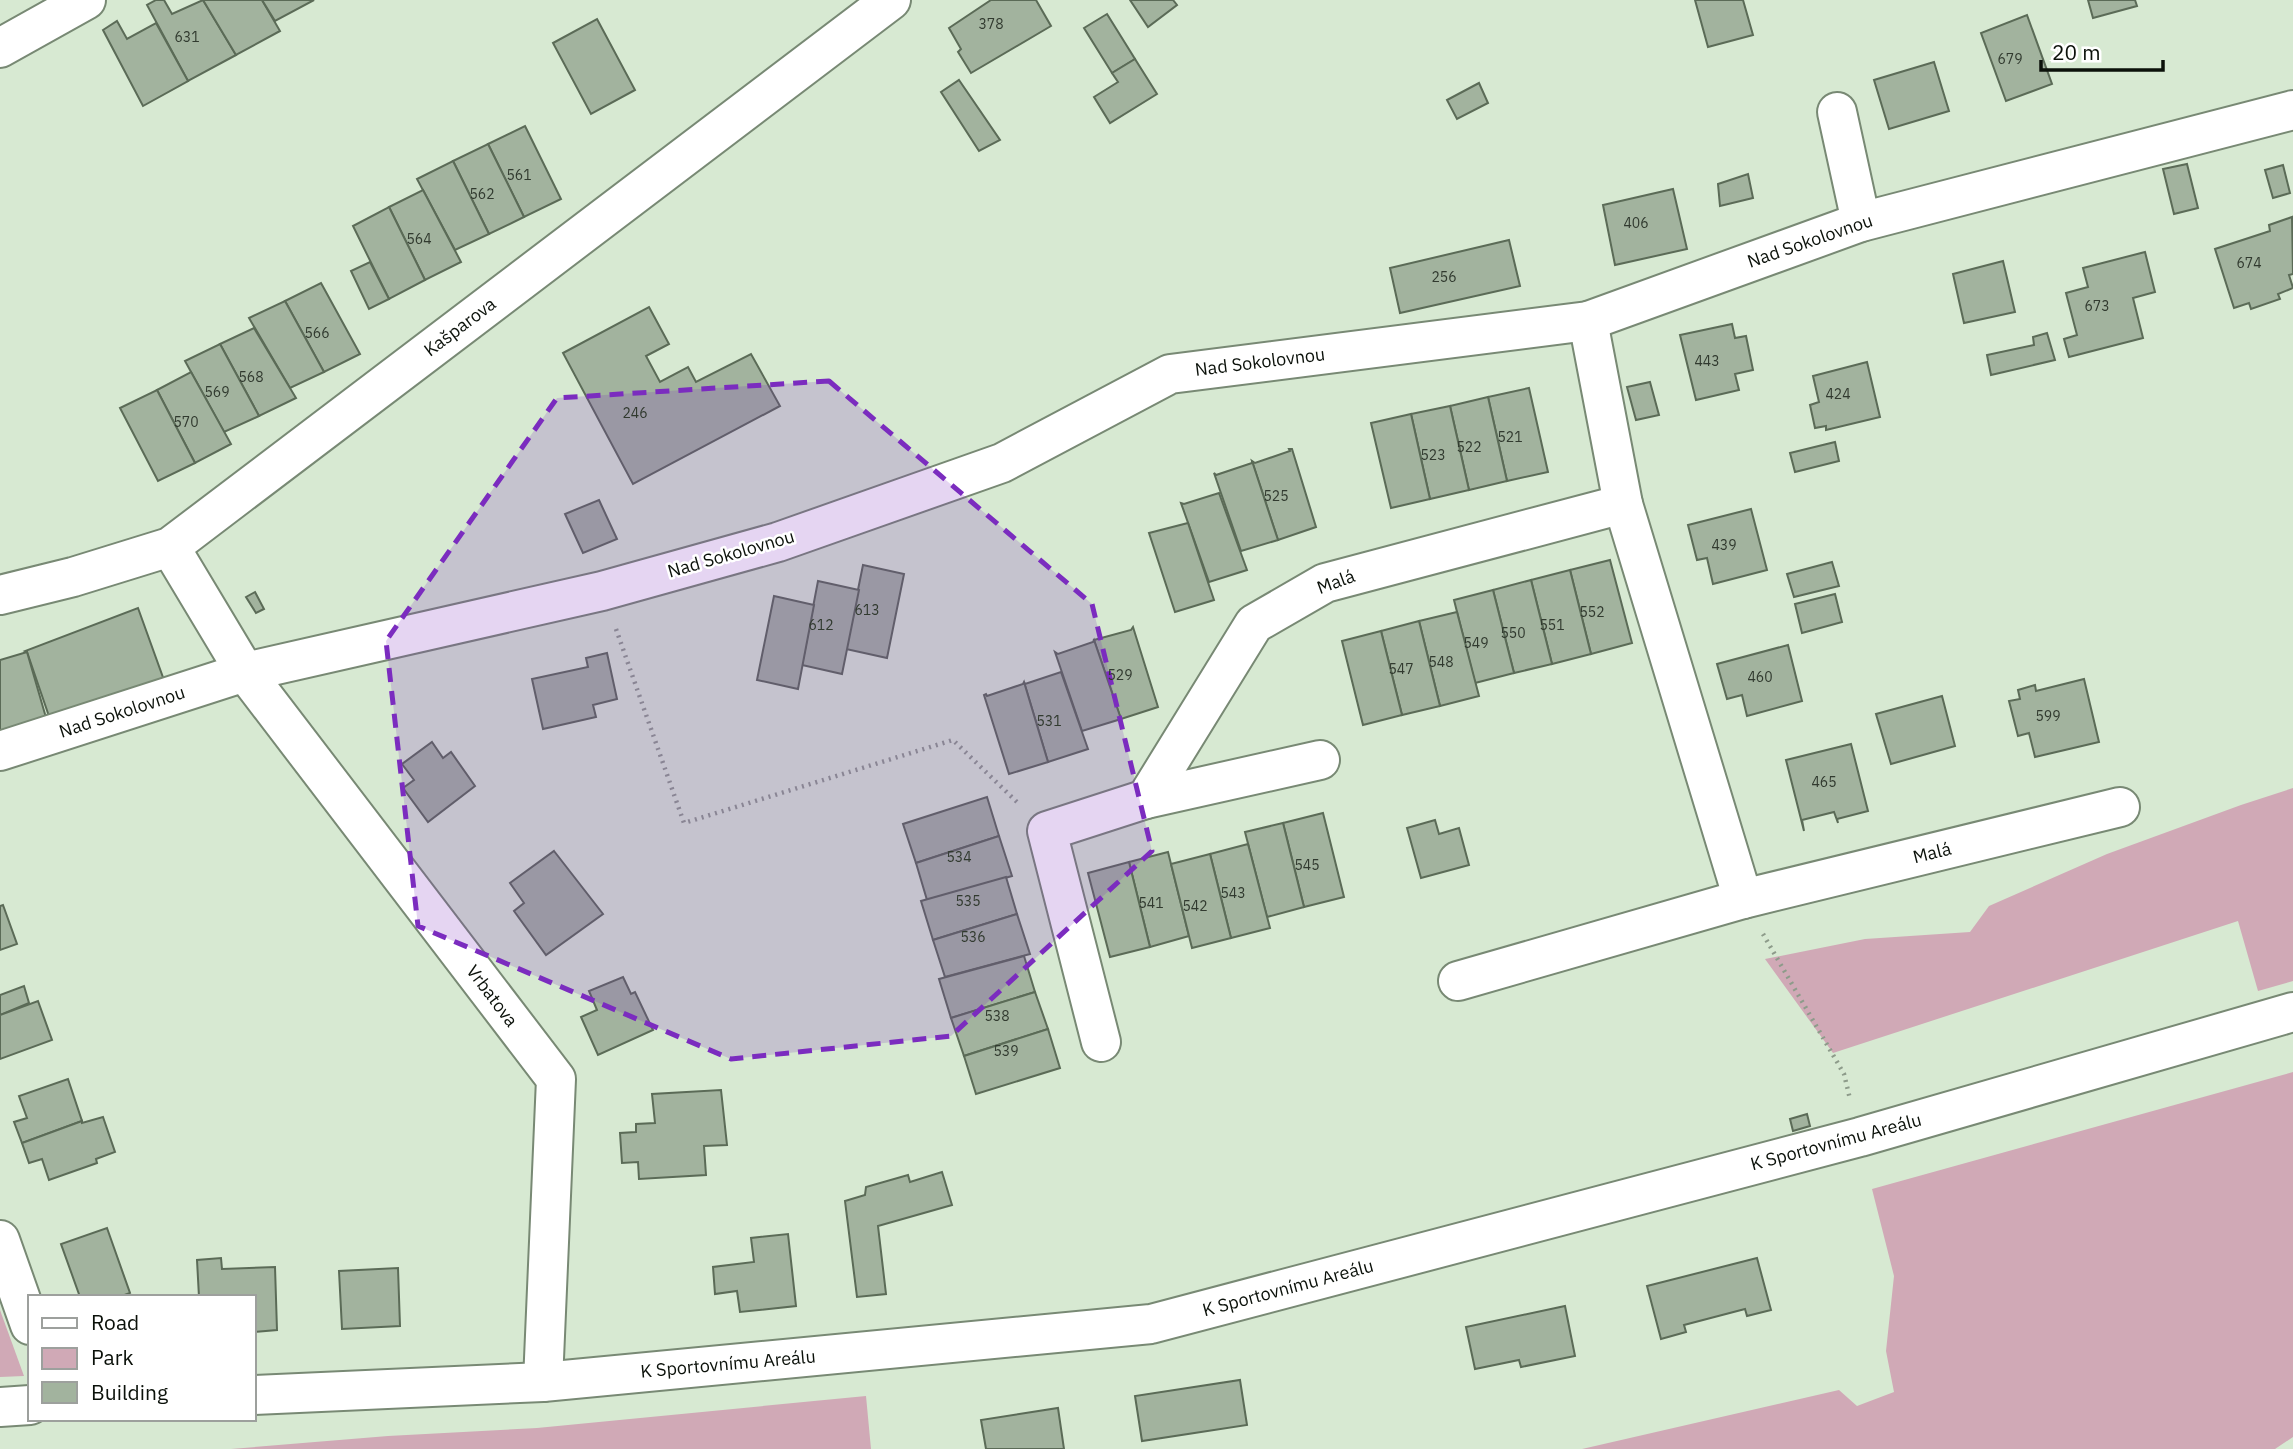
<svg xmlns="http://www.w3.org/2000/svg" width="2293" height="1449" font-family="'IBM Plex Sans',sans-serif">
	<rect width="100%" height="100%" fill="#d7e9d2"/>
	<g fill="#d0a9b6">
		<path d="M2293 788V981L2258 991 2238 921 1833 1053 1765 959 1865 939 1970 932 1989 906 2107 854 2241 805Z"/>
		<path d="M2293 1072V1437L2275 1449H1582L1839 1390 1857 1406 1894 1392 1886 1351 1894 1276 1872 1189Z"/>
		<path d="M0 1310 24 1376 0 1377Z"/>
		<path d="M866 1396 871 1449H231L388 1436 537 1428Z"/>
	</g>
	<g fill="#a2b39e" stroke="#5b6b57" stroke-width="2">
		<path d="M156 0H164L172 14 203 0 236 55 188 81 147 5Z"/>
		<path d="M203 0H262L280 31 236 55Z"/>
		<path d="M262 0H314L275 21Z"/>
		<path d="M991 0H1036L1051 26 971 73 958 52 961 49 949 28Z"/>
		<path d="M1130 0H1173L1177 5 1148 27Z"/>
		<path d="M1695 0H1743L1753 35 1708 47Z"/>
		<path d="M2088 0H2135L2137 6 2093 18Z"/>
		<path d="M1107 14 1135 59 1112 73 1084 28Z"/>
		<path d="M2027 15 2052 84 2006 101 1981 33Z"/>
		<path d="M597 19 635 90 591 114 553 43Z"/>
		<path d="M117 21 127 39 156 23 188 81 143 106 103 30Z"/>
		<path d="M1135 59 1157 94 1110 123 1094 97 1118 82 1112 73Z"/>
		<path d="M1934 62 1949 111 1889 129 1874 80Z"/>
		<path d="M959 80 1000 140 979 151 941 92Z"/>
		<path d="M1479 83 1488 103 1457 119 1447 100Z"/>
		<path d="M525 126 561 199 524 217 488 144Z"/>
		<path d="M488 144 524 217 489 234 453 161Z"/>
		<path d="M453 161 489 234 455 250 417 179Z"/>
		<path d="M2187 164 2198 208 2174 214 2163 169Z"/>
		<path d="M2283 165 2290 193 2273 198 2265 170Z"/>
		<path d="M1748 174 1753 198 1720 206 1718 184Z"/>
		<path d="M1673 189 1687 249 1615 265 1603 205Z"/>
		<path d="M423 190 461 262 425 280 389 207Z"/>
		<path d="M389 207 425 280 389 299 353 226Z"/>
		<path d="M2292 217 2293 274 2289 275 2293 288 2278 294 2280 299 2251 309 2249 303 2234 308 2215 249 2270 231 2269 225Z"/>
		<path d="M1509 240 1520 286 1400 313 1390 268Z"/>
		<path d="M2145 252 2155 292 2133 298 2143 338 2069 357 2064 339 2077 335 2066 293 2088 287 2083 268Z"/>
		<path d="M2003 261 2015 312 1964 323 1953 274Z"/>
		<path d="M370 262 389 299 369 309 351 271Z"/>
		<path d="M321 283 360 354 324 372 285 301Z"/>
		<path d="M285 301 324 372 290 388 249 318Z"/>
		<path d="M649 307 669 344 646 356 660 382 688 367 696 382 751 354 780 406 633 484 563 353Z"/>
		<path d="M1732 324 1735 338 1746 336 1753 370 1735 374 1739 390 1696 400 1680 335Z"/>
		<path d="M254 328 296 398 259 416 220 344Z"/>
		<path d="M2047 333 2055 360 1991 375 1987 355 2034 345 2033 337Z"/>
		<path d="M220 344 259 416 224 432 185 361Z"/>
		<path d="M1867 362 1880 417 1826 430V426L1815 428 1810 405 1819 402 1813 376Z"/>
		<path d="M191 372 231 444 195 463 157 390Z"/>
		<path d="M1650 382 1659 415 1636 420 1627 387Z"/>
		<path d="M1529 388 1548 472 1507 481 1488 397Z"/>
		<path d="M157 390 195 463 158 481 120 408Z"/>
		<path d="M1488 397 1507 481 1469 490 1450 406Z"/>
		<path d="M1450 406 1469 490 1430 499 1411 414Z"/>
		<path d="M1411 414 1430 499 1391 508 1371 423Z"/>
		<path d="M1835 442 1839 461 1795 472 1790 453Z"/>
		<path d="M1289 449H1292L1316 527 1278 540 1252 461 1255 463 1290 451Z"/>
		<path d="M1252 461 1278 540 1241 551 1214 473 1216 475 1252 463Z"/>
		<path d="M1219 493 1247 570 1209 582 1181 503 1184 504Z"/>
		<path d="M599 500 617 539 583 553 565 514Z"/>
		<path d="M1751 509 1767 570 1713 584 1707 558 1697 560 1688 525Z"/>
		<path d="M1188 523 1214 600 1175 612 1149 533Z"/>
		<path d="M1610 560 1632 643 1591 654 1570 570Z"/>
		<path d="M1832 562 1839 586 1794 597 1787 574Z"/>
		<path d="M863 565 904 574 887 658 846 649Z"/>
		<path d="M1570 570 1591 654 1552 664 1531 580Z"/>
		<path d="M1531 580 1552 664 1514 673 1493 590Z"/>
		<path d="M818 581 859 590 842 674 802 665Z"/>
		<path d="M1493 590 1514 673 1475 683 1454 600Z"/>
		<path d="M255 592 264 609 256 613 246 597Z"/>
		<path d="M1835 594 1842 622 1802 633 1795 604Z"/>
		<path d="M774 596 814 605 798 689 757 680Z"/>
		<path d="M138 608 165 683 52 725 27 652 25 651Z"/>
		<path d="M1457 612 1479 696 1440 706 1419 621Z"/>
		<path d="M1419 621 1440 706 1402 715 1381 631Z"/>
		<path d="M1133 627 1158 707 1121 719 1094 640 1131 630Z"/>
		<path d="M1381 631 1402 715 1363 725 1342 641Z"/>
		<path d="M1094 640 1121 719 1082 731 1055 652 1058 654 1093 642Z"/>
		<path d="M1788 645 1802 701 1747 716 1742 695 1727 699 1717 664Z"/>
		<path d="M27 652 47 721 0 736V660Z"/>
		<path d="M607 653 617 699 593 705 596 717 543 729 532 679 588 667 586 658Z"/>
		<path d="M1061 672 1088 749 1048 762 1024 682 1025 684Z"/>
		<path d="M2084 679 2099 742 2035 757 2029 733 2018 736 2009 701 2020 699 2018 690 2035 685 2036 691Z"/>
		<path d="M1024 682 1048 762 1009 774 984 695 986 694 987 696 1023 684Z"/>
		<path d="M1942 696 1955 746 1891 764 1876 714Z"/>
		<path d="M432 742 443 758 451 752 475 786 428 822 403 788 414 780 402 764Z"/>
		<path d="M1851 744 1868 811 1837 819 1838 823 1834 812 1802 820 1804 831 1786 760Z"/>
		<path d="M987 797 999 836 916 863 903 824Z"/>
		<path d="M1323 813 1344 897 1304 907 1283 823Z"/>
		<path d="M1435 820 1439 834 1459 828 1469 865 1421 878 1407 828Z"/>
		<path d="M1283 823 1304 907 1267 917 1245 832Z"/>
		<path d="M999 836 1012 876 927 900 916 863Z"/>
		<path d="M1248 844 1270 928 1231 938 1210 854Z"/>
		<path d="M554 851 603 914 546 955 514 911 524 903 510 883Z"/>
		<path d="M1168 852 1189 936 1150 947 1129 862Z"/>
		<path d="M1210 854 1231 938 1192 948 1171 864Z"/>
		<path d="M1129 862 1150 947 1110 957 1088 873Z"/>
		<path d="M1006 877 1017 914 933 940 921 901Z"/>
		<path d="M3 905 17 944 0 950V906Z"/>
		<path d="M1017 914 1030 954 945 977 933 940Z"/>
		<path d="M1024 956 1035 992 951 1018 939 979Z"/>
		<path d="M623 977 631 994 635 992 653 1030 598 1055 581 1017 597 1010 589 991Z"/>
		<path d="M24 986 29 1003 0 1015V995Z"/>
		<path d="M1035 992 1048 1029 964 1056 951 1018Z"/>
		<path d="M38 1001 52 1040 0 1059V1015Z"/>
		<path d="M1048 1029 1060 1068 976 1094 964 1056Z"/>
		<path d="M68 1079 82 1121 22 1143 14 1122 27 1118 19 1096Z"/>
		<path d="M721 1090 727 1145 704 1146 706 1175 639 1179 638 1162 622 1163 620 1133 636 1132V1124L655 1123 652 1094Z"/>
		<path d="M1807 1114 1810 1126 1793 1131 1790 1119Z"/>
		<path d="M103 1117 115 1152 96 1159 97 1163 49 1180 42 1159 29 1163 22 1143 82 1121V1123Z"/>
		<path d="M942 1172 952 1205 878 1226 886 1294 857 1297 845 1201 865 1195 866 1187 908 1175 910 1182Z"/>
		<path d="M107 1228 130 1293 119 1297H80L61 1244Z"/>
		<path d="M788 1234 796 1306 740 1312 737 1291 715 1294 713 1267 754 1262 751 1238Z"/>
		<path d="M221 1258 222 1269 275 1267 277 1330 254 1332V1297H199L197 1260Z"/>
		<path d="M1757 1258 1771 1310 1747 1316 1745 1309 1684 1325 1686 1332 1661 1339 1647 1286Z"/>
		<path d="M398 1268 400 1326 342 1329 339 1271Z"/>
		<path d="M1565 1306 1575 1356 1521 1367 1519 1360 1475 1369 1466 1327Z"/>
		<path d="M1240 1380 1247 1425 1142 1441 1135 1396Z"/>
		<path d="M1058 1408 1064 1449H986L981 1420Z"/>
	</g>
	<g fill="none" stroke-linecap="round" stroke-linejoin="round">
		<defs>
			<g id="street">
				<path d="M0 48 86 0"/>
				<path d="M1837 112 1861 222"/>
				<path d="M170 547 245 672 602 591 778 542 1002 463 1170 374 1588 321 1861 222 2293 110"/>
				<path d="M0 595 73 577 170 547 891 0"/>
				<path d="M0 751 245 672 556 1079 543 1382"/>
				<path d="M1146 799 1320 760"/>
				<path d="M1743 899 2120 807"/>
				<path d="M1458 981 1743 899 1623 504 1588 321"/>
				<path d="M1101 1042 1047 831 1146 799 1254 624 1325 583 1623 504"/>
				<path d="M0 1240 30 1325"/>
				<path d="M254 1395 543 1382 1151 1324 1860 1137 2293 1012"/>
				<path d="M0 1407 30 1405"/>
			</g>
		</defs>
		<use href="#street" stroke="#788974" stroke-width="42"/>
		<g stroke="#8d9b8a" stroke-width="4.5" stroke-dasharray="2 5" stroke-linecap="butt">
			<path d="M616 629 684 823 953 740 1019 804"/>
			<path d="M1763 934 1844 1074 1850 1099"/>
		</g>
		<use href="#street" stroke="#fff" stroke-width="38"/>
	</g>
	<path fill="#7b2cbf" fill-opacity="0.2" stroke="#7b2cbf" stroke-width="5" stroke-dasharray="14 9" stroke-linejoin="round" d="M829 381 1092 604 1152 851 951 1036 731 1059 418 926 386 641 557 398Z"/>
	<g text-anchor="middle" stroke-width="5" stroke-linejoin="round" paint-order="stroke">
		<g font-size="14" fill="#313a2f">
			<text x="991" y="29">378</text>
			<text x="187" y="42">631</text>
			<text x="2010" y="64">679</text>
			<text x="519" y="180">561</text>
			<text x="482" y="199">562</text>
			<text x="1636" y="228">406</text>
			<text x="419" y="244">564</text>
			<text x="2249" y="268">674</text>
			<text x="1444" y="282">256</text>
			<text x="2097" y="311">673</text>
			<text x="317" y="338">566</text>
			<text x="1707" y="366">443</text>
			<text x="251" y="382">568</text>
			<text x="217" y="397">569</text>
			<text x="1838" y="399">424</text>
			<text x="635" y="418">246</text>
			<text x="186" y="427">570</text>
			<text x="1510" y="442">521</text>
			<text x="1469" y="452">522</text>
			<text x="1433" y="460">523</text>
			<text x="1276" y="501">525</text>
			<text x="1724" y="550">439</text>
			<text x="867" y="615">613</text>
			<text x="1592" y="617">552</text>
			<text x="821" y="630">612</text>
			<text x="1552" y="630">551</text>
			<text x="1513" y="638">550</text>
			<text x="1476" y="648">549</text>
			<text x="1441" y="667">548</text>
			<text x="1401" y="674">547</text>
			<text x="1120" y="680">529</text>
			<text x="1760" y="682">460</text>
			<text x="2048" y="721">599</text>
			<text x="1049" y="726">531</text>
			<text x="1824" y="787">465</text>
			<text x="959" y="862">534</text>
			<text x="1307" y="870">545</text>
			<text x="1233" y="898">543</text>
			<text x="968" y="906">535</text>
			<text x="1151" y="908">541</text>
			<text x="1195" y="911">542</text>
			<text x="973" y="942">536</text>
			<text x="997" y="1021">538</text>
			<text x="1006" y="1056">539</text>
		</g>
		<g font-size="18" fill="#0b110a" stroke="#fff">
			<text transform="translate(1810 241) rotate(-19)" y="6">Nad Sokolovnou</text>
			<text transform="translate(460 327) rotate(-37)" y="6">Kašparova</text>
			<text transform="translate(1260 362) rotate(-7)" y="6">Nad Sokolovnou</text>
			<text transform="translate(731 554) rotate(-16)" y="6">Nad Sokolovnou</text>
			<text transform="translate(1336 582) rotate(-20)" y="6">Malá</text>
			<text transform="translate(122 712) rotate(-18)" y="6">Nad Sokolovnou</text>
			<text transform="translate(1932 853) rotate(-14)" y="6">Malá</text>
			<text transform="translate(492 996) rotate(53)" y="6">Vrbatova</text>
			<text transform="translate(1836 1142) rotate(-15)" y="6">K Sportovnímu Areálu</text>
			<text transform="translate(1288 1288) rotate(-15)" y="6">K Sportovnímu Areálu</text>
			<text transform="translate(728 1364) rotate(-5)" y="6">K Sportovnímu Areálu</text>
		</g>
	</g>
	<rect x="28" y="1295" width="228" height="126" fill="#ffffff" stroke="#9da09d" stroke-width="2"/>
	<rect x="42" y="1318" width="35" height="10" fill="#ffffff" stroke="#9da09d" stroke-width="2"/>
	<text x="91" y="1330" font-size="21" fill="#0b110a">Road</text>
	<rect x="42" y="1348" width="35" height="21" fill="#d0a9b6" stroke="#9da09d" stroke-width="2"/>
	<text x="91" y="1365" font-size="21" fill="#0b110a">Park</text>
	<rect x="42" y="1382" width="35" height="21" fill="#a2b39e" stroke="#9da09d" stroke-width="2"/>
	<text x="91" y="1400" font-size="21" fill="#0b110a">Building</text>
	<path d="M2041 60v10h122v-10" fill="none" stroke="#0b110a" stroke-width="3.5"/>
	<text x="2052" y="60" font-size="21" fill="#0b110a" stroke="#ffffff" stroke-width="5" paint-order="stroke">20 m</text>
</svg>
